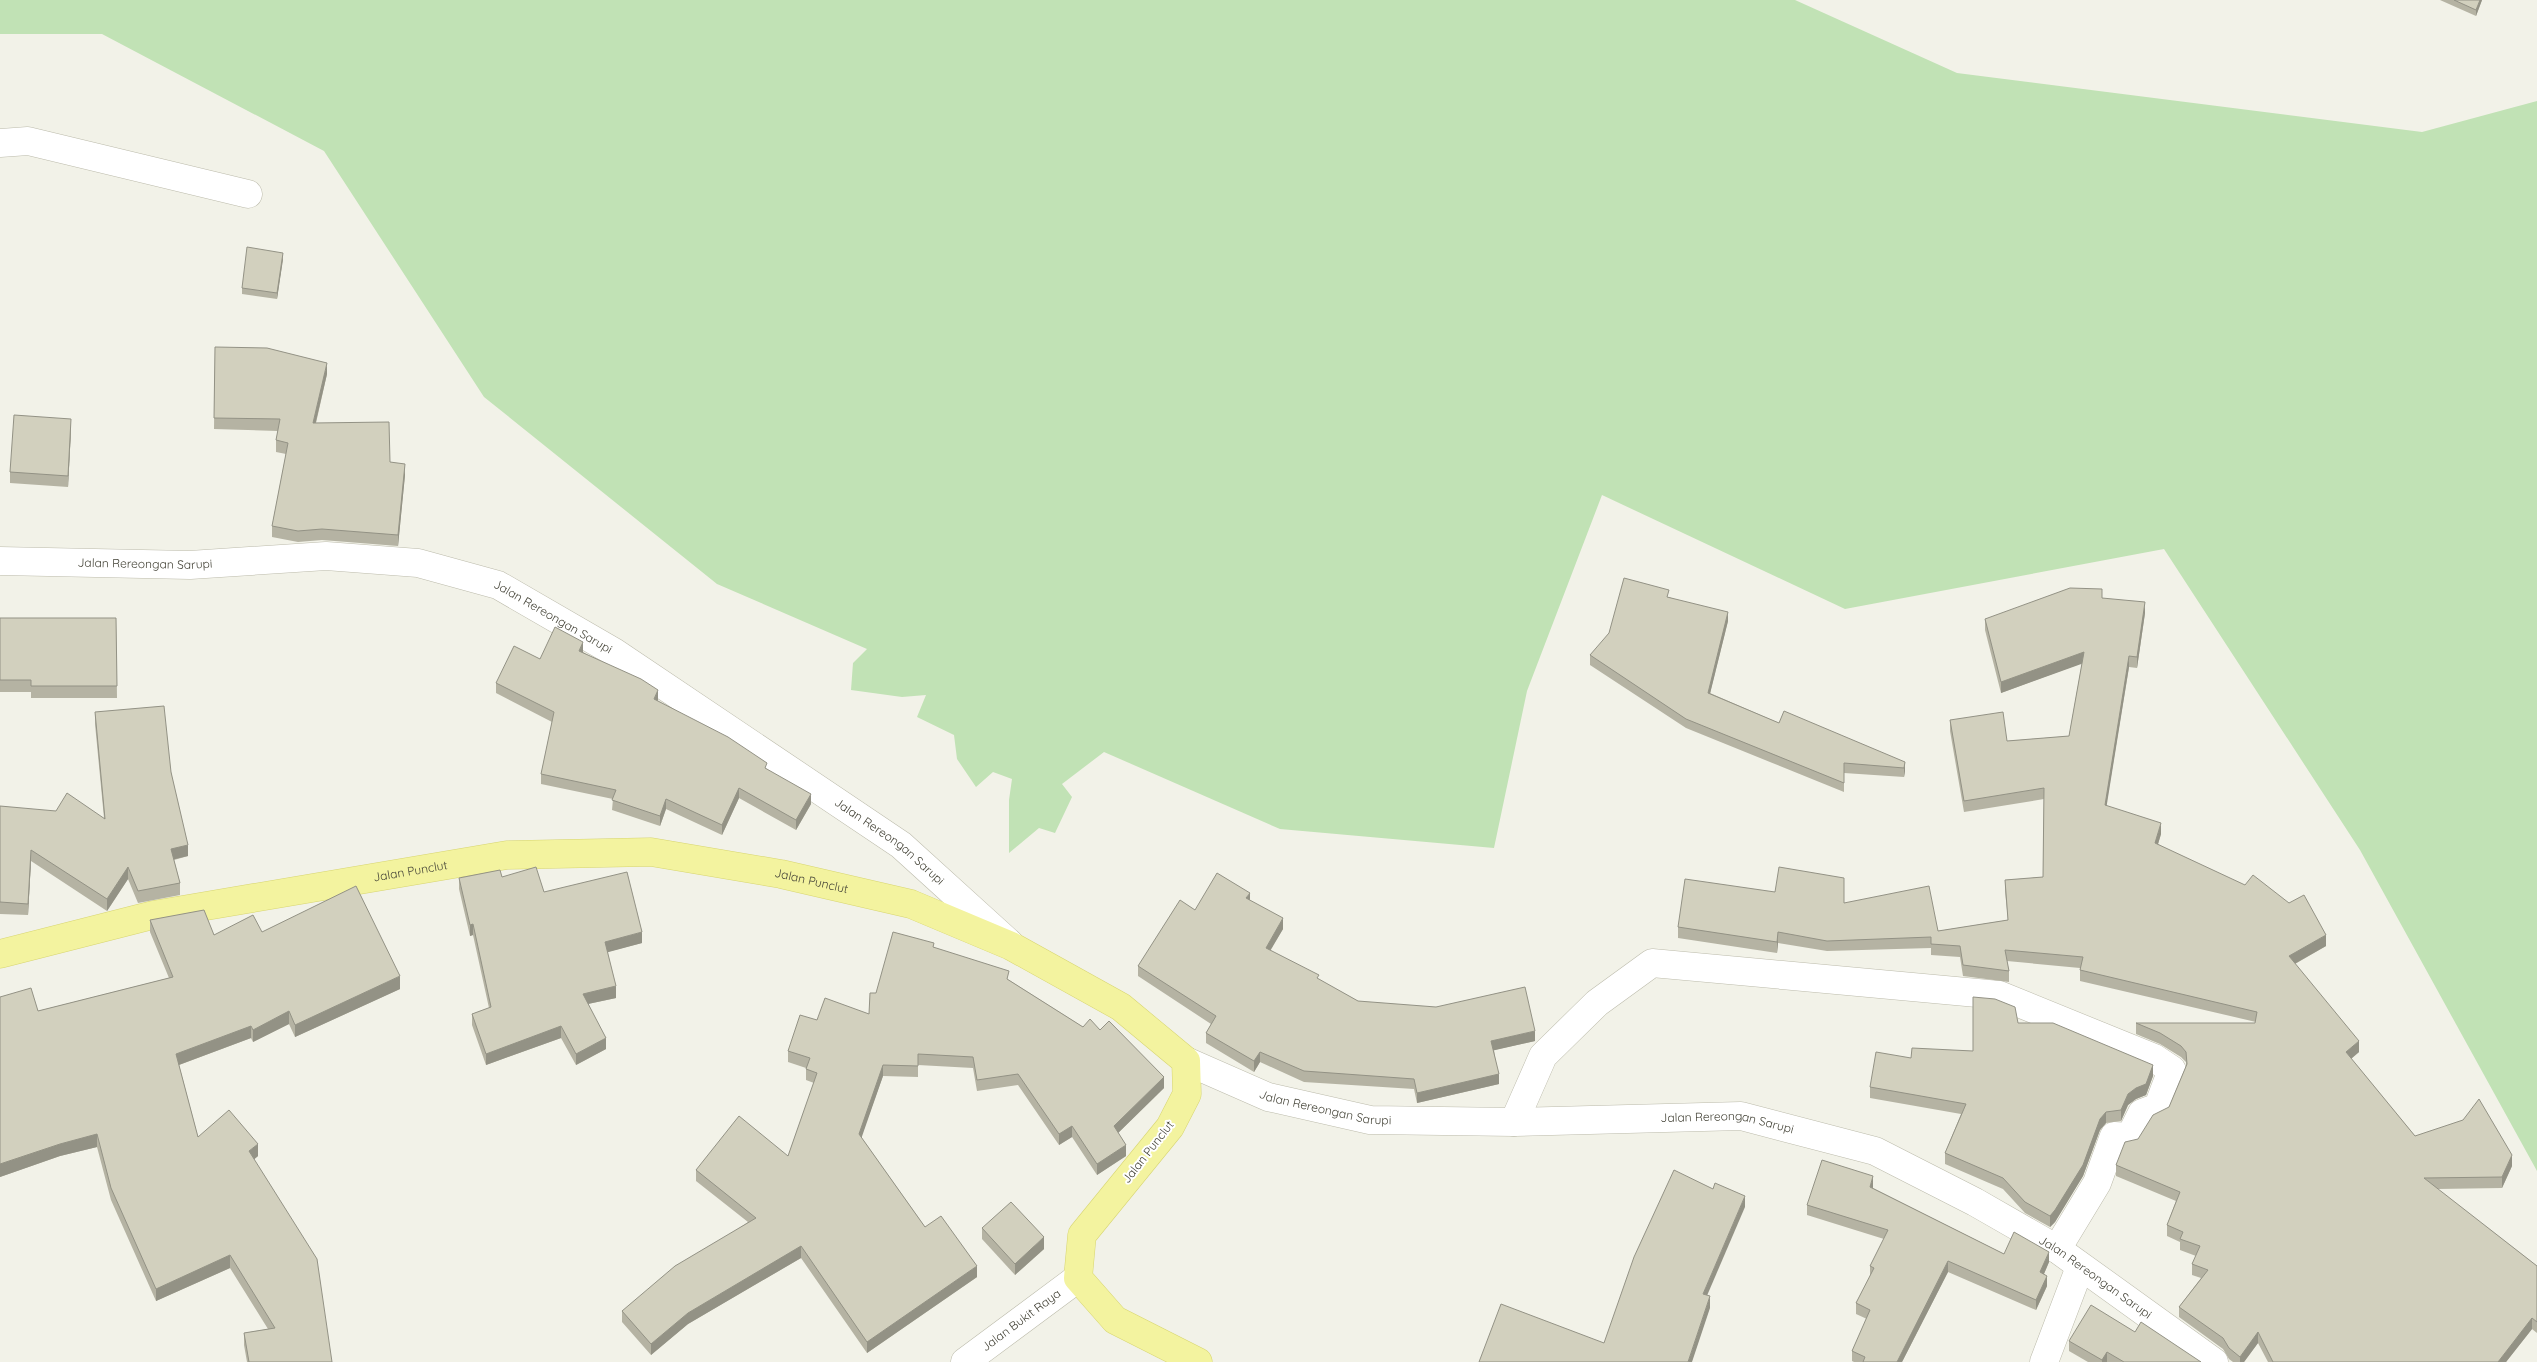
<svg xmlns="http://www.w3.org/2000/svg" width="2537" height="1362" font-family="Quicksand,sans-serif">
	<rect width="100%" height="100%" fill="#f2f2e8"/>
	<path fill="#c1e2b5" d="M0 0H1795L1957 73 2422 132 2537 101V1171L2360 850 2164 549 1845 609 1602 495 1527 691 1494 848 1280 829 1104 752 1062 784 1072 797 1055 833 1039 828 1009 853V800L1012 779 993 772 976 787 957 759 954 735 917 717 926 695 902 697 851 690 853 663 867 649 717 584 484 397 324 151 102 34H0Z"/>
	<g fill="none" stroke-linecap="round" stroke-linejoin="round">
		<defs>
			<g id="minor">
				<path d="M0 143 28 141 248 194"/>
				<path id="s1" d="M0 561 190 565 326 556 418 563 498 585 614 652 901 845 1010 944"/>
				<path id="s2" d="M1186 1061 1268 1097 1370 1120 1514 1122 1741 1116 1875 1151 1975 1202 2057 1249 2214 1362"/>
				<path d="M1514 1122 1543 1056 1597 1003 1652 963 1999 995 2154 1058 2172 1070 2158 1107 2142 1113 2130 1137 2114 1136 2097 1183 2057 1249"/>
				<path id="s3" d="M965 1362 1078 1278"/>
				<path d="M2044 1362 2080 1267"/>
			</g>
			<g id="major">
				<path id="s4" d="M0 954 153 915 507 855 651 852 781 874 911 904 1011 946 1121 1007 1186 1061 1187 1094 1170 1127 1082 1235 1078 1278 1115 1320 1198 1362"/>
			</g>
		</defs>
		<use href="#minor" stroke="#bcbbab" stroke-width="29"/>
		<use href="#major" stroke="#d7d571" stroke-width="29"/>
		<use href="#minor" stroke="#fff" stroke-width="28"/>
		<use href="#major" stroke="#f3f39f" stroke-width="28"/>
	</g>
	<g fill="#b5b3a3">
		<path d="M2440 0H2482L2476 16Z"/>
		<path d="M283 259 277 299 242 294V288Z"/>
		<path d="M215 347 327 374 316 423 390 462 405 475 398 546 322 540 298 542 272 537V526L286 454 276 452V440L278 431 214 429Z"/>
		<path d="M71 430 68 487 10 483V472Z"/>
		<path d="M1669 597 1728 621 1710 693 1779 723 1905 762V771L1904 777 1844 773V792L1686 728 1590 665V655Z"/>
		<path d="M2102 598 2145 613 2137 668 2129 667 2106 806 2161 834 2158 844 2326 946 2295 964 2359 1052 2351 1059 2415 1136 2512 1166 2502 1188 2437 1189 2537 1266V1333L2532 1329 2506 1362H2268L2258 1343 2244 1362H2233L2229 1359 2223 1349 2179 1317V1307L2201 1278 2192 1275V1264L2196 1256 2180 1250V1242L2167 1236V1225L2176 1201 2116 1176V1165L2138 1139 2169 1107 2186 1066V1062L2181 1057 2160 1044 2136 1034V1023H2255L2256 1022 2080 981V968L2007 961 2009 971V982L1963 976 1960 957 1931 955V948L1827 951 1778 943 1777 953 1678 938V927L1844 903 1938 931 2008 920 2005 891V880L2043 877 2044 799 1964 812 1950 731V720L2007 741 2069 736 2082 663 2001 693 1985 630V619Z"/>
		<path d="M0 618H116L117 698H31V692H0Z"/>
		<path d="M583 652 658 701 767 769 811 804 796 830 739 798 722 835 666 809 660 826 612 810 613 799 541 784V774L552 722 496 693V683L540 659Z"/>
		<path d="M95 712 171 772 188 856 174 860 180 883V895L138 903 128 879 107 911 31 861 28 915 0 914V806L104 818 95 724Z"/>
		<path d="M502 877 544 892 642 943 607 952 616 998 588 1004 606 1049 576 1065 561 1038 486 1065 472 1025V1014L489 1008 473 935 470 936 459 889V878Z"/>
		<path d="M1250 900 1283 929 1270 950 1319 980 1358 1001 1535 1041 1494 1050 1499 1084 1417 1103 1414 1089 1304 1082 1260 1062 1254 1072 1206 1043V1033L1211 1024 1138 976V966L1195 910Z"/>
		<path d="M150 920 214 935 262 932 400 989 295 1037 289 1024 253 1042 251 1038 179 1065 198 1137 258 1156 254 1159 332 1362H247L244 1345V1333L268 1329 230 1268 156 1301 111 1200 97 1147 60 1156 0 1177V997L38 1011 169 978 150 932Z"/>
		<path d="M934 948 1009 980 1083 1027 1100 1030 1164 1088 1118 1133 1126 1156 1097 1175 1072 1137 1059 1145 1018 1085 977 1091 973 1068 918 1065V1077L883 1076 861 1137 925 1227 977 1277 867 1353 801 1258 688 1324 651 1355 622 1322V1311L748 1222 696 1181V1170L788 1156 814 1083 806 1080V1068L788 1062V1051L817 1020 869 1014 876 993Z"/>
		<path d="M2018 1023 2153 1076 2146 1095 2136 1099 2128 1105 2121 1121 2106 1123 2100 1130 2083 1176 2055 1222 2050 1227 2025 1213 2003 1189 1945 1164V1153L1961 1114 1870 1098V1087L1911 1058 1973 1051Z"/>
		<path d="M1873 1187V1188L2004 1254 2049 1262 2044 1274 2047 1286 2036 1310 1948 1272 1902 1362H1854L1852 1361V1351L1867 1319 1856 1314V1303L1870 1276V1266L1884 1239 1807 1215V1205Z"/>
		<path d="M982 1228 1044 1249 1015 1275 982 1239Z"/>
		<path d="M2135 1332 2201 1362H2088L2069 1351V1341Z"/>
	</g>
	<g fill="#939285">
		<path d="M2480 0H2482L2476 16V10Z"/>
		<path d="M283 253V259L277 299V293Z"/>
		<path d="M327 363V374L313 434V423Z"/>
		<path d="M71 419V430L68 487V476Z"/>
		<path d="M405 464V475L398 546V535Z"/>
		<path d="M2145 602V613L2137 668V657Z"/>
		<path d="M1728 612V621L1708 702V693Z"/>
		<path d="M583 642V652L579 661V651Z"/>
		<path d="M2084 652V663L2001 693V682Z"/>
		<path d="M2129 656V667L2105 816V805Z"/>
		<path d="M658 690V700L654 709V699Z"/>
		<path d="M1905 762V771L1904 777V768Z"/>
		<path d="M739 788V798L722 835V825Z"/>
		<path d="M811 794V804L796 830V820Z"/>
		<path d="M666 799V809L660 826V816Z"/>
		<path d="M2161 823V834L2155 854V843Z"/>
		<path d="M188 845V856L171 860V849Z"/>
		<path d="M31 850V861L28 915V904Z"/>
		<path d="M128 867V879L107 911V899Z"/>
		<path d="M1250 893V903L1246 898Z"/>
		<path d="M1283 918V929L1266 958V948Z"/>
		<path d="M473 924V935L470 936V925Z"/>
		<path d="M642 932V943L605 953V942Z"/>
		<path d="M1778 932V943L1777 953V942Z"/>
		<path d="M2326 935V946L2289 967V956Z"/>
		<path d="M400 976V989L295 1037V1025Z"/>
		<path d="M616 986V998L583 1005V994Z"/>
		<path d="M289 1011V1024L253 1042V1030Z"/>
		<path d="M251 1026V1038L176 1066V1054Z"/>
		<path d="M561 1026V1038L486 1065V1054Z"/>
		<path d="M1535 1031V1041L1491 1051V1041Z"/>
		<path d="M606 1038V1049L576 1065V1054Z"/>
		<path d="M2359 1041V1052L2346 1063V1052Z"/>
		<path d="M1260 1052V1062L1254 1072V1061Z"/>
		<path d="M883 1065V1076L859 1145V1134Z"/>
		<path d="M2153 1065V1076L2146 1095 2136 1099 2128 1105 2121 1121V1110L2128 1094 2136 1088Z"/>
		<path d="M1499 1074V1084L1417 1103V1093Z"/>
		<path d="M1164 1077V1088L1114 1137V1126Z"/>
		<path d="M2106 1112V1123L2100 1130 2083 1176 2055 1222 2050 1227V1216L2100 1119Z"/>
		<path d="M1072 1126V1137L1059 1145V1134Z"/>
		<path d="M97 1134V1147L60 1156 0 1177V1164L60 1144Z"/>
		<path d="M258 1144V1156L249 1164V1151Z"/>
		<path d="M1126 1145V1156L1097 1175V1164Z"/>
		<path d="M2512 1155V1166L2502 1188V1177Z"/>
		<path d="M1873 1176V1187L1870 1197V1187Z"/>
		<path d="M1745 1196V1207L1703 1305V1294Z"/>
		<path d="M1044 1237V1249L1015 1275V1264Z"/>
		<path d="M801 1246V1258L688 1324 651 1355V1344L688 1313Z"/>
		<path d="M2049 1252V1262L2040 1283V1272Z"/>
		<path d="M230 1255V1268L156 1301V1289Z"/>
		<path d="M1948 1261V1272L1902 1362H1897Z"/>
		<path d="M977 1266V1277L867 1353V1342Z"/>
		<path d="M2047 1276V1286L2036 1310V1300Z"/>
		<path d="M1710 1296V1308L1692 1362H1688Z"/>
		<path d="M2532 1318V1329L2506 1362H2498Z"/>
		<path d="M2258 1332V1343L2244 1362H2240V1357Z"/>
		<path d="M2107 1352V1362H2102V1360Z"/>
	</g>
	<g fill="#d2d0be" stroke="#939285">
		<path d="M2454 0H2480L2476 10Z"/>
		<path d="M247 247 283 253 277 293 242 288Z"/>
		<path d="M215 347 267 348 327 363 313 423 389 422 390 462 405 464 398 535 322 529 298 531 272 526 288 443 276 440 280 419 214 418Z"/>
		<path d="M14 415 71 419 68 476 10 472Z"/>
		<path d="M1624 578 1669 590 1667 597 1728 612 1708 693 1779 723 1784 711 1905 762 1904 768 1844 763V783L1686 719 1590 655 1609 633Z"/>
		<path d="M2070 588 2102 589V598L2145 602 2137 657 2129 656 2105 805 2161 823 2155 843 2245 885 2253 875 2289 903 2304 895 2326 935 2289 956 2359 1041 2346 1052 2415 1136 2463 1120 2479 1099 2512 1155 2502 1177 2424 1178 2537 1266V1322L2532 1318 2498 1362H2273L2258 1332 2240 1357 2229 1348 2223 1338 2179 1307 2208 1270 2192 1264 2200 1246 2180 1239 2183 1232 2167 1225 2180 1192 2116 1165 2125 1142 2138 1139 2153 1115 2169 1107 2187 1064 2186 1052 2181 1046 2160 1033 2136 1023H2255L2257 1012 2080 970 2083 957 2005 950 2009 971 1963 965 1960 946 1931 944V937L1827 941 1778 932 1777 942 1678 927 1685 879 1775 892 1779 867 1844 878V903L1929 886 1938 931 2008 920 2005 880 2043 877 2044 788 1964 801 1950 720 2003 712 2007 741 2069 736 2084 652 2001 682 1985 619Z"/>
		<path d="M0 618H116L117 686H31V680H0Z"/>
		<path d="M555 627 583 642 579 651 641 679 658 690 654 699 728 737 767 763 765 768 811 794 796 820 739 788 722 825 666 799 660 816 612 800 616 790 541 774 554 712 496 683 514 646 540 659Z"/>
		<path d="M164 706 171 772 188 845 171 849 180 883 138 891 128 867 107 899 31 850 28 904 0 902V806L56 811 67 793 105 819 95 712Z"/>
		<path d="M536 867 544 892 627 872 642 932 605 942 616 986 583 994 606 1038 576 1054 561 1026 486 1054 472 1014 491 1007 473 924 470 925 459 878 500 870 502 877Z"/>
		<path d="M1217 873 1250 893 1246 898 1283 918 1266 948 1319 975 1317 978 1358 1001 1436 1007 1525 987 1535 1031 1491 1041 1499 1074 1417 1093 1414 1079 1304 1071 1260 1052 1254 1061 1206 1033 1216 1016 1138 966 1180 900 1195 910Z"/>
		<path d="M356 886 400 976 295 1025 289 1011 253 1030 251 1026 176 1054 198 1137 229 1110 258 1144 249 1151 317 1259 332 1362H249L244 1333 275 1328 230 1255 156 1289 111 1188 97 1134 60 1144 0 1164V997L31 988 38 1011 173 977 150 920 204 910 214 935 253 915 262 932Z"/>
		<path d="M893 932 934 943 933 947 1009 971 1007 979 1083 1027 1090 1019 1100 1030 1109 1021 1164 1077 1114 1126 1126 1145 1097 1164 1072 1126 1059 1134 1018 1074 977 1080 973 1057 918 1054V1066L883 1065 859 1134 925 1227 941 1216 977 1266 867 1342 801 1246 688 1313 651 1344 622 1311 675 1266 756 1218 696 1170 739 1116 788 1156 817 1073 806 1069 810 1058 788 1051 800 1015 817 1020 825 998 869 1014 870 993H876Z"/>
		<path d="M1973 997 1995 999 2015 1007 2018 1023H2053L2153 1065 2146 1084 2136 1088 2128 1094 2121 1110 2106 1112 2100 1119 2083 1165 2055 1210 2050 1216 2025 1202 2003 1178 1945 1153 1966 1104 1870 1087 1876 1052 1911 1058 1912 1048 1973 1051Z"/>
		<path d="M1822 1160 1873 1176 1870 1187 2004 1254 2014 1232 2049 1252 2040 1272 2047 1276 2036 1300 1948 1261 1897 1362H1863L1865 1357 1852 1351 1870 1310 1856 1303 1874 1268 1870 1266 1888 1230 1807 1205Z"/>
		<path d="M1674 1170 1713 1189 1715 1183 1745 1196 1703 1294 1710 1296 1688 1362H1479L1501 1304 1604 1343 1634 1257Z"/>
		<path d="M1011 1202 1044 1237 1015 1264 982 1228Z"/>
		<path d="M2091 1305 2135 1332 2141 1322 2201 1362H2124L2107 1352 2102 1360 2069 1341Z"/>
	</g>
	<g text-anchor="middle" stroke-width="4" stroke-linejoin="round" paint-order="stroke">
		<g font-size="12" fill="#444337" stroke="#fff">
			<text dy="4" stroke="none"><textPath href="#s1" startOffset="145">Jalan Rereongan Sarupi</textPath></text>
			<text dy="4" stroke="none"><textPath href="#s1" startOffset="565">Jalan Rereongan Sarupi</textPath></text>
			<text dy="4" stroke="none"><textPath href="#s1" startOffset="970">Jalan Rereongan Sarupi</textPath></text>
			<text dy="4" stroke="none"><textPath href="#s4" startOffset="419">Jalan Punclut</textPath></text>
			<text dy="4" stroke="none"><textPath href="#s4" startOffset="824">Jalan Punclut</textPath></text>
			<text dy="4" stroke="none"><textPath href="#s2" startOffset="148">Jalan Rereongan Sarupi</textPath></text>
			<text dy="4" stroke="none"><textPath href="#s2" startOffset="552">Jalan Rereongan Sarupi</textPath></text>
			<text transform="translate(1148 1152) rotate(-52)" y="4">Jalan Punclut</text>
			<text dy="4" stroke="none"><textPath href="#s2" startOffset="958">Jalan Rereongan Sarupi</textPath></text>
			<text dy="4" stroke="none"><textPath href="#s3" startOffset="70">Jalan Bukit Raya</textPath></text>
		</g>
	</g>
</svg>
